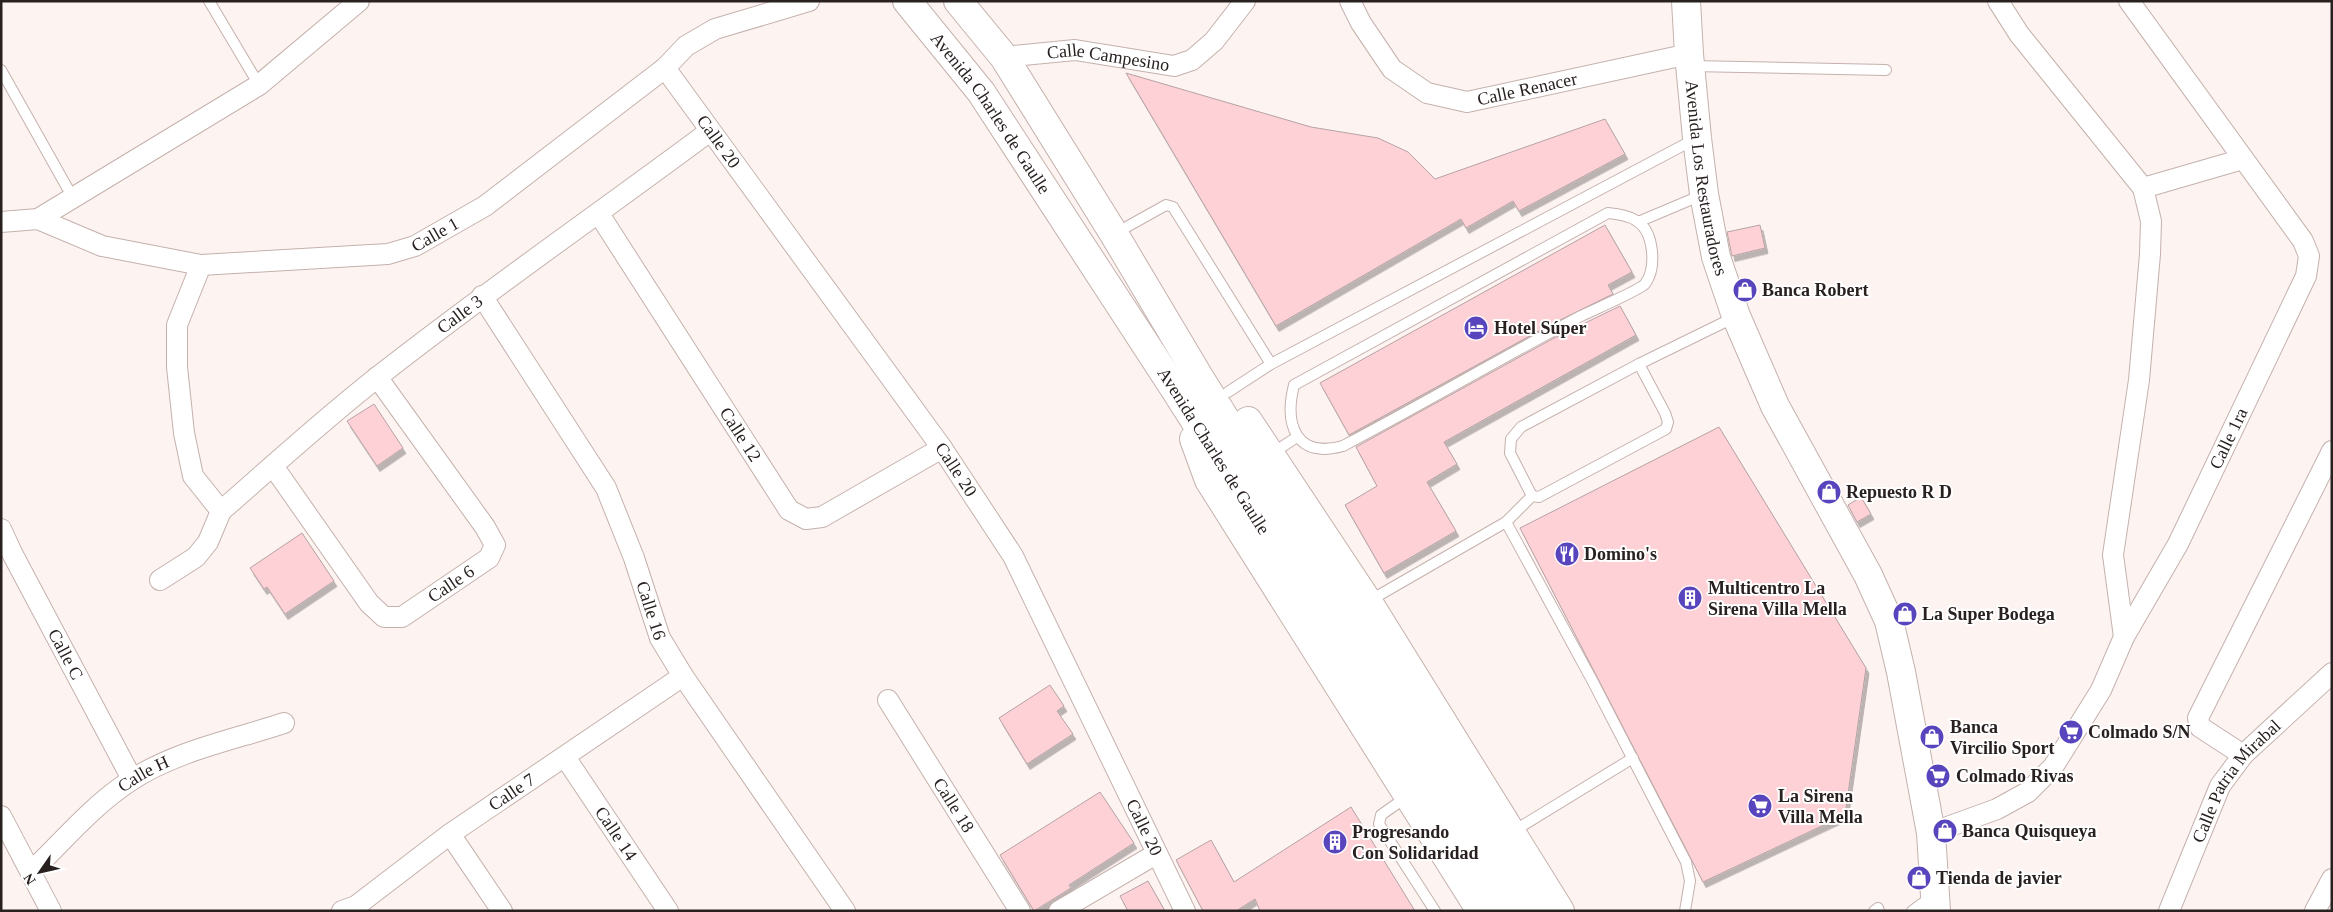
<svg xmlns="http://www.w3.org/2000/svg" width="2333" height="912" font-family="Georgia,serif">
	<defs>
		<filter id="shadow"><feDropShadow dx="3" dy="5.5" stdDeviation="0" flood-color="#0004"/></filter>
	</defs>
	<rect width="100%" height="100%" fill="#fdf4f2"/>
	<g fill="#fdd1d5" stroke="#b6a2a4" filter="url(#shadow)">
		<path d="M1126 73 1311 127 1378 138 1408 152 1435 179 1605 119 1625 154 1519 211 1513 201 1466 228 1461 219 1276 326Z"/>
		<path d="M1605 225 1632 272 1608 285 1613 294 1548 326 1349 435 1320 383Z"/>
		<path d="M1760 225 1765 248 1732 256 1727 232Z"/>
		<path d="M1620 306 1636 335 1444 442 1457 464 1427 482 1456 531 1384 573 1345 505 1377 486 1356 447 1554 338Z"/>
		<path d="M374 404 403 448 377 466 347 421Z"/>
		<path d="M1719 427 1866 668 1845 815 1703 882 1520 528Z"/>
		<path d="M1861 497 1871 514 1857 522 1848 505Z"/>
		<path d="M302 533 334 581 285 614 267 587 264 589 250 568Z"/>
		<path d="M1050 685 1064 706 1057 711 1073 734 1027 764 999 718Z"/>
		<path d="M1100 792 1134 843 1069 885 1071 888 1034 911 1000 855Z"/>
		<path d="M1351 807 1415 911H1260L1255 899 1236 911H1203L1176 860 1211 840 1234 882Z"/>
		<path d="M1148 881 1165 911H1128L1120 896Z"/>
	</g>
	<g fill="none" stroke-linecap="round" stroke-linejoin="round">
		<defs>
			<g id="lane">
				<path d="M209 1 259 85"/>
				<path d="M1691 66 1886 70"/>
				<path d="M1 70 73 198"/>
				<path d="M1608 213C1617 214 1628 215 1637 221 1654 232 1657 268 1645 284 1640 290 1591 311 1581 316 1501 358 1423 404 1343 446 1296 459 1284 425 1294 385Z"/>
				<path d="M1638 222 1702 195"/>
				<path d="M1114 234 1166 205 1173 207 1271 364"/>
				<path d="M1228 392 1271 364 1695 139"/>
				<path d="M1271 454 1297 437"/>
				<path d="M1532 496 1510 453 1511 439 1521 427 1639 364 1735 317"/>
				<path d="M1506 522 1593 682 1686 862 1690 881 1685 911"/>
				<path d="M1369 601 1506 522 1532 496 1539 497 1666 429 1668 422 1665 413 1639 364"/>
				<path d="M1408 796 1381 815 1379 824 1435 911"/>
				<path d="M1512 832 1633 758"/>
				<path d="M1874 911 1878 908 1879 911"/>
				<path d="M1912 911 1931 897"/>
			</g>
			<g id="street">
				<path id="s1" d="M1350 1 1361 23 1392 69 1427 93 1467 102 1689 54"/>
				<path d="M1998 1 2019 34 2143 188 2151 221 2150 254 2139 380 2113 555 2124 637"/>
				<path id="s2" d="M1004 57 1075 50 1174 66 1192 60 1214 41 1245 1"/>
				<path id="s3" d="M665 68 942 448 1013 556 1185 911"/>
				<path d="M2143 188 2243 159"/>
				<path id="s4" d="M599 214 789 510 806 519 822 517 942 448"/>
				<path d="M38 219 259 85 359 1"/>
				<path id="s5" d="M1 222 38 219 102 246 201 265 388 254 415 246 485 206 665 68 686 46 715 29 809 1"/>
				<path d="M201 265 177 325V367L184 433 193 476 221 511"/>
				<path id="s6" d="M482 296 606 488 634 558 660 638 683 676 845 911"/>
				<path id="s7" d="M273 466 369 603 384 617H402L489 558 495 545 485 527 377 377"/>
				<path id="s8" d="M1 529 13 555 132 779"/>
				<path id="s9" d="M160 580 196 557 208 542 221 511C273 466 325 418 379 376 487 291 600 213 710 131"/>
				<path id="s10" d="M888 700 1020 911"/>
				<path d="M2243 755 2200 727 2198 718 2332 451"/>
				<path id="s11" d="M565 757 668 911"/>
				<path d="M1 816 51 911"/>
				<path id="s12" d="M1931 833 1997 809 2028 792 2053 767 2101 690 2124 637 2178 544 2306 276 2309 256 2303 241 2129 1"/>
				<path d="M450 834 502 911"/>
				<path id="s13" d="M31 872C63 841 93 805 130 781 175 751 233 740 284 723"/>
				<path id="s14" d="M342 911 356 906 450 834 683 676"/>
				<path d="M1059 911 1156 854"/>
				<path id="s15" d="M2169 911 2220 786 2243 755 2332 673"/>
				<path d="M2315 911 2332 879"/>
			</g>
			<g id="secondary">
				<path id="s16" d="M1686 1 1689 54 1697 138 1704 194 1716 257 1736 316 1775 406 1868 575 1889 621 1901 672 1931 833 1936 911"/>
			</g>
			<g id="primary">
				<path id="s17" d="M907 1 981 92 1176 391 1505 911"/>
				<path d="M958 1 1004 57 1114 234 1199 377 1533 911"/>
				<path d="M1248 421 1368 602 1560 911"/>
				<path d="M1194 439 1209 480 1481 911"/>
			</g>
		</defs>
		<use href="#lane" stroke="#c5b1ac" stroke-width="12"/>
		<use href="#street" stroke="#c5b1ac" stroke-width="22"/>
		<use href="#secondary" stroke="#c5b1ac" stroke-width="30"/>
		<use href="#primary" stroke="#c5b1ac" stroke-width="30"/>
		<use href="#lane" stroke="#fff" stroke-width="10"/>
		<use href="#street" stroke="#fff" stroke-width="20"/>
		<use href="#secondary" stroke="#fff" stroke-width="28"/>
		<use href="#primary" stroke="#fff" stroke-width="28"/>
	</g>
	<defs>
		<symbol id="shop-disc" viewBox="-11 -11 22 22"><circle r="9.5" fill="#5844bc" stroke="#fff"/><path d="M-5-2.5h2.3a2.7 3.5 0 0 1 5.4 0H5L5.5 6h-11ZM-1.5-2.5h3a1.5 2.3 0 0 0-3 0Z" fill="#fff"/></symbol>
		<symbol id="hotel-disc" viewBox="-11 -11 22 22"><circle r="9.5" fill="#5844bc" stroke="#fff"/><path d="M-6-4.5h1.5V1H6V5H4.5V3h-9V5H-6ZM-4 0a1.8 1.8 0 1 1 3.6 0ZM.5 0V-2.5h3Q6-2.5 6 0Z" fill="#fff"/></symbol>
		<symbol id="restaurant-disc" viewBox="-11 -11 22 22"><circle r="9.5" fill="#5844bc" stroke="#fff"/><path d="M-5-6h1v4h1v-4h1v4h1v-4h1v5L-1.5 .5V6h-2V.5L-5-1ZM5-6V6H3V1.5H1.5Q1.5-4 5-6Z" fill="#fff"/></symbol>
		<symbol id="building-disc" viewBox="-11 -11 22 22"><circle r="9.5" fill="#5844bc" stroke="#fff"/><path d="M-4-6H4V6H1V3H-1V6H-4ZM-2.5-4.3h1.7v1.8h-1.7ZM.8-4.3h1.7v1.8H.8ZM-2.5-1h1.7V.8h-1.7ZM.8-1h1.7V.8H.8Z" fill="#fff"/></symbol>
		<symbol id="supermarket-disc" viewBox="-11 -11 22 22"><circle r="9.5" fill="#5844bc" stroke="#fff"/><path d="M-6-5.5h2.5l.6 2H6L4.5 2H-2.5L-4.4-4H-6ZM-1.5 3.2a1.3 1.3 0 1 0 .1 0ZM3 3.2a1.3 1.3 0 1 0 .1 0Z" fill="#fff"/></symbol>
	</defs>
	<g fill-rule="evenodd">
		<use href="#shop-disc" x="1731" y="276" width="28" height="28"/>
		<use href="#hotel-disc" x="1462" y="314" width="28" height="28"/>
		<use href="#shop-disc" x="1815" y="478" width="28" height="28"/>
		<use href="#restaurant-disc" x="1553" y="540" width="28" height="28"/>
		<use href="#building-disc" x="1676" y="584" width="28" height="28"/>
		<use href="#shop-disc" x="1891" y="600" width="28" height="28"/>
		<use href="#supermarket-disc" x="2057" y="718" width="28" height="28"/>
		<use href="#shop-disc" x="1918" y="723" width="28" height="28"/>
		<use href="#supermarket-disc" x="1924" y="762" width="28" height="28"/>
		<use href="#supermarket-disc" x="1746" y="792" width="28" height="28"/>
		<use href="#shop-disc" x="1931" y="817" width="28" height="28"/>
		<use href="#building-disc" x="1321" y="828" width="28" height="28"/>
		<use href="#shop-disc" x="1905" y="864" width="28" height="28"/>
	</g>
	<g text-anchor="middle" stroke-width="4" stroke-linejoin="round" paint-order="stroke">
		<g font-size="18" fill="#292120" stroke="#fff">
			<text dy="6" stroke="none"><textPath href="#s2" startOffset="105">Calle Campesino</textPath></text>
			<text dy="6" stroke="none"><textPath href="#s1" startOffset="225">Calle Renacer</textPath></text>
			<text dy="6" stroke="none"><textPath href="#s17" startOffset="140">Avenida Charles de Gaulle</textPath></text>
			<text dy="6" stroke="none"><textPath href="#s3" startOffset="91">Calle 20</textPath></text>
			<text dy="6" stroke="none"><textPath href="#s16" startOffset="178">Avenida Los Restauradores</textPath></text>
			<text dy="6" stroke="none"><textPath href="#s5" startOffset="446">Calle 1</textPath></text>
			<text dy="6" stroke="none"><textPath href="#s9" startOffset="405">Calle 3</textPath></text>
			<text dy="6" stroke="none"><textPath href="#s4" startOffset="262">Calle 12</textPath></text>
			<text dy="6" stroke="none"><textPath href="#s12" startOffset="514">Calle 1ra</textPath></text>
			<text dy="6" stroke="none"><textPath href="#s17" startOffset="545">Avenida Charles de Gaulle</textPath></text>
			<text dy="6" stroke="none"><textPath href="#s3" startOffset="496">Calle 20</textPath></text>
			<text dy="6" stroke="none"><textPath href="#s7" startOffset="265">Calle 6</textPath></text>
			<text dy="6" stroke="none"><textPath href="#s6" startOffset="359">Calle 16</textPath></text>
			<text dy="6" stroke="none"><textPath href="#s8" startOffset="141">Calle C</textPath></text>
			<text dy="6" stroke="none"><textPath href="#s13" startOffset="150">Calle H</textPath></text>
			<text dy="6" stroke="none"><textPath href="#s15" startOffset="148">Calle Patria Mirabal</textPath></text>
			<text dy="6" stroke="none"><textPath href="#s14" startOffset="208">Calle 7</textPath></text>
			<text dy="6" stroke="none"><textPath href="#s10" startOffset="124">Calle 18</textPath></text>
			<text dy="6" stroke="none"><textPath href="#s3" startOffset="901">Calle 20</textPath></text>
			<text dy="6" stroke="none"><textPath href="#s11" startOffset="92">Calle 14</textPath></text>
		</g>
		<g font-size="18" font-weight="bold" fill="#292120" stroke="#fff" text-anchor="start">
			<text x="1762" y="296">Banca Robert</text>
			<text x="1494" y="334">Hotel Súper</text>
			<text x="1846" y="498">Repuesto R D</text>
			<text x="1584" y="560">Domino's</text>
			<text x="1708" y="594">Multicentro La<tspan x="1708" dy="21">Sirena Villa Mella</tspan></text>
			<text x="1922" y="620">La Super Bodega</text>
			<text x="1950" y="733">Banca<tspan x="1950" dy="21">Vircilio Sport</tspan></text>
			<text x="2088" y="738">Colmado S/N</text>
			<text x="1956" y="782">Colmado Rivas</text>
			<text x="1778" y="802">La Sirena<tspan x="1778" dy="21">Villa Mella</tspan></text>
			<text x="1962" y="837">Banca Quisqueya</text>
			<text x="1352" y="838">Progresando<tspan x="1352" dy="21">Con Solidaridad</tspan></text>
			<text x="1936" y="884">Tienda de javier</text>
		</g>
	</g>
	<rect width="2333" height="912" fill="none" stroke="#292120" stroke-width="5"/>
	<g transform="translate(40 872) rotate(236)" stroke="#ffffff" stroke-width="4" paint-order="stroke">
	<path d="M0-4L9 19L0 12L-9 19Z" fill="#292120"/>
	<text y="-8" font-size="14" font-weight="bold" text-anchor="middle" fill="#292120">N</text>
	</g>
</svg>
